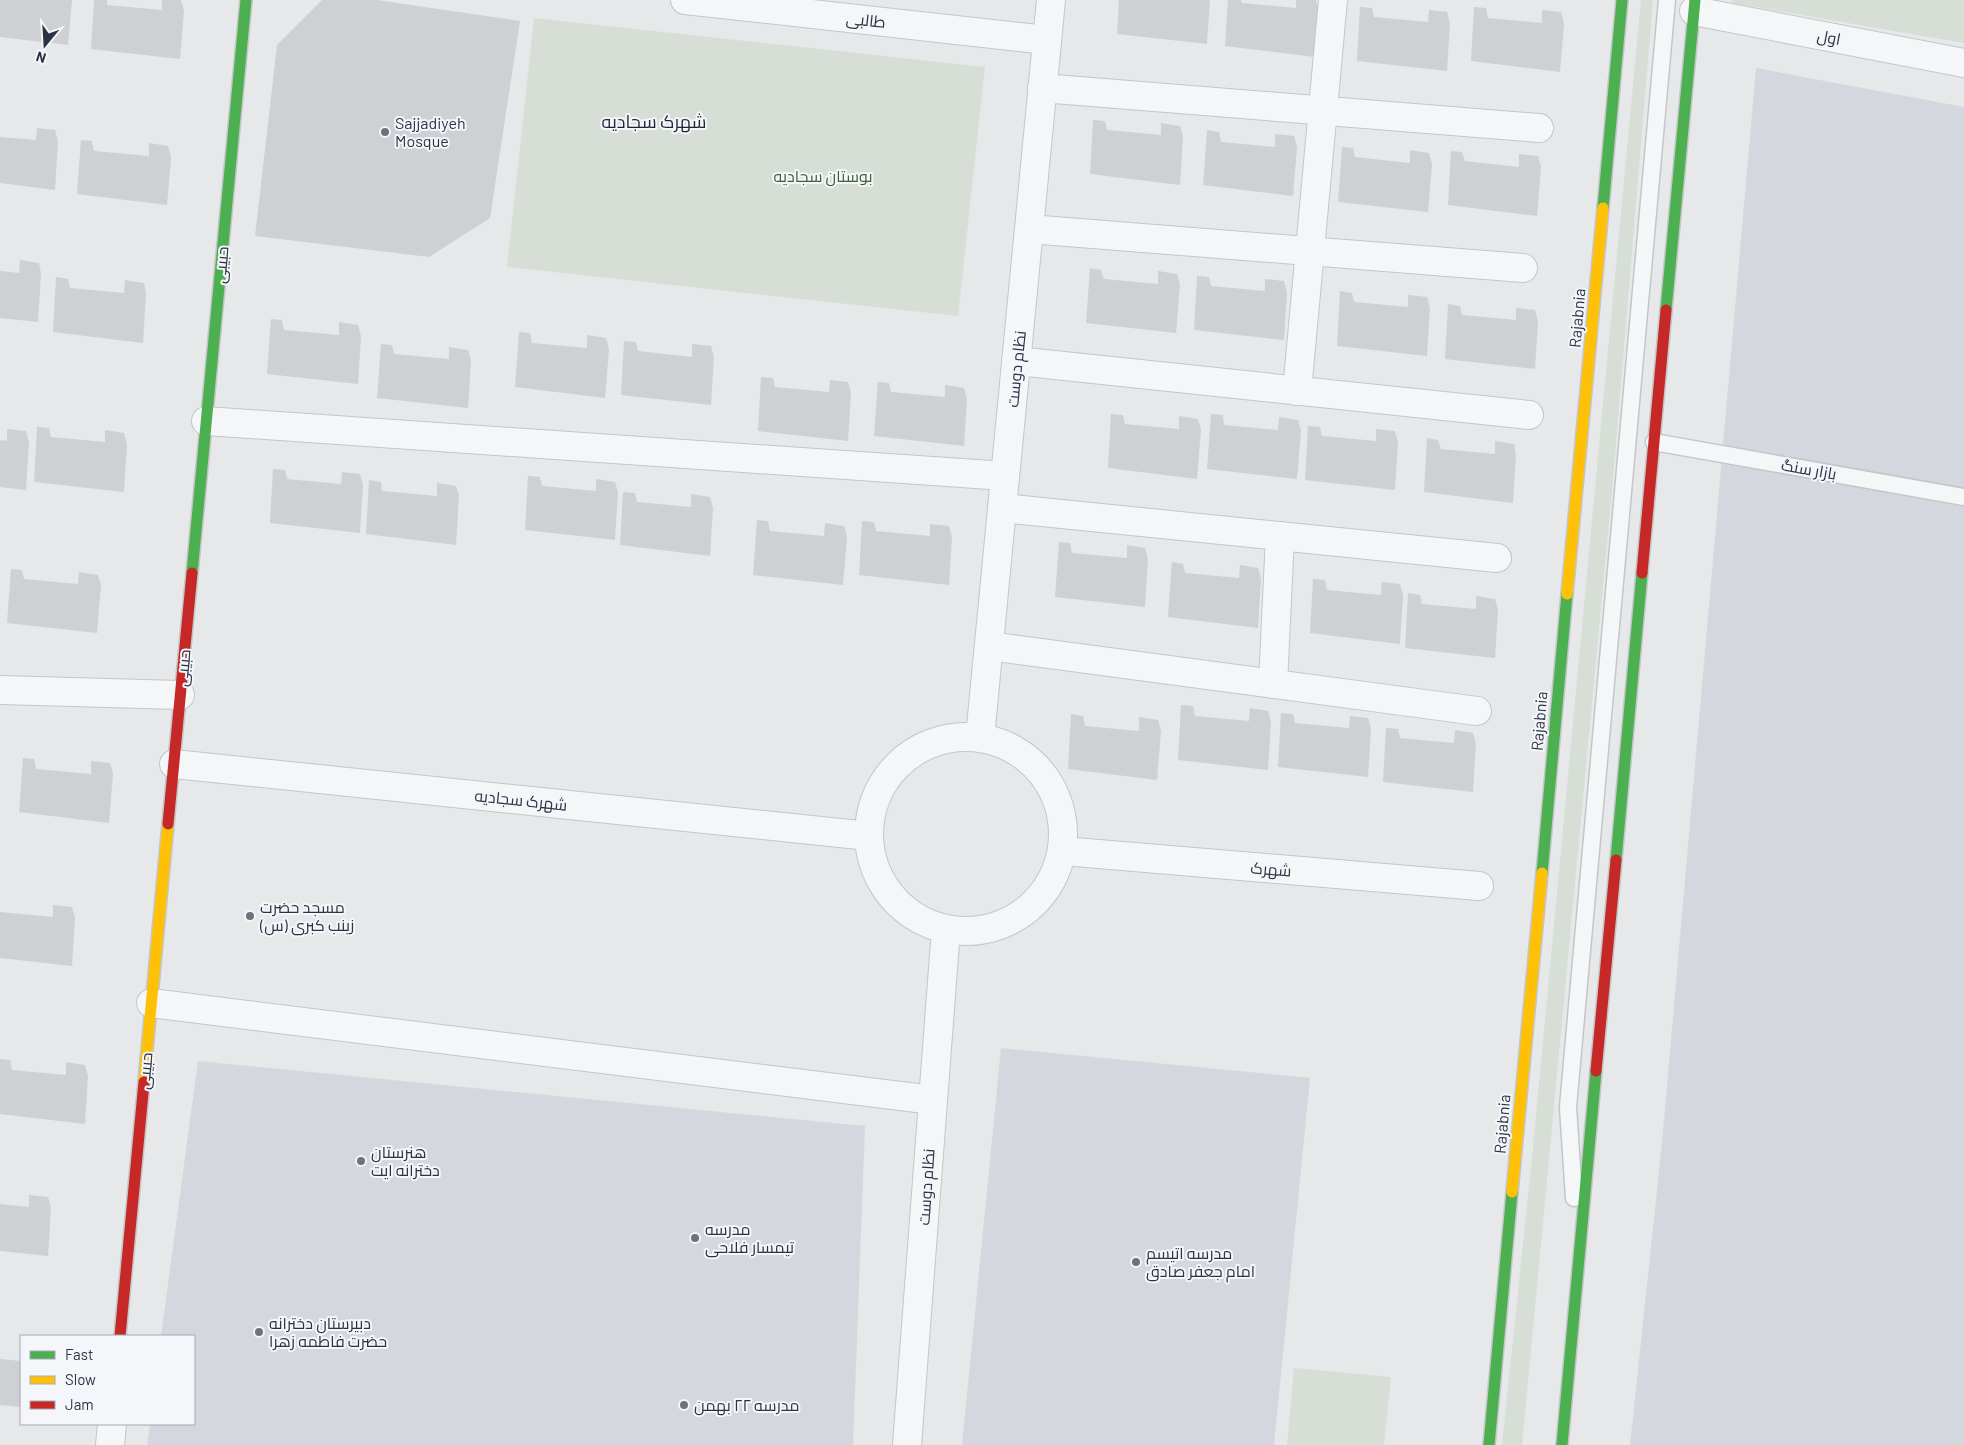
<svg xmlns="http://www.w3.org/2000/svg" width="1964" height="1445" font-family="Barlow,Cairo,sans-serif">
	<rect width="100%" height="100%" fill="#e6e8ea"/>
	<g fill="#d4d7dd">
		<path d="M1756 68 1964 107V1445H1630L1662 1143Z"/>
		<path d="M1001 1048 1310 1078 1274 1445H962Z"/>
		<path d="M198 1061 865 1126 853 1445H147L150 1424H194V1336H161Z"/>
	</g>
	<g fill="#d6ded6">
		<path d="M1641 0H1653L1612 491 1522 1445H1502L1533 1148Z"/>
		<path d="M1732 0H1964V43L1732 3Z"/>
		<path d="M534 18 985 67 958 316 507 267Z"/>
		<path d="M1294 1368 1391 1377 1384 1445H1287Z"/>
	</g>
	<g fill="#ced0d3">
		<path d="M0 0H72L68 45 0 37Z"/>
		<path d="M94 0H107V5L162 10V0H181L184 11 180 59 91 49Z"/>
		<path d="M322 0H377L520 21 490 218 429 257 255 236 277 45Z"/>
		<path d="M1119 0H1210L1207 44 1117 34Z"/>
		<path d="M1228 0H1241L1242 3 1296 8V0H1316L1318 9 1315 57 1225 46Z"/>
		<path d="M1360 7 1372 8 1374 17 1428 22 1429 10 1447 12 1450 23 1447 71 1357 61Z"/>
		<path d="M1474 7 1486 8 1488 18 1542 23V10L1561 12 1564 24 1560 72 1471 61Z"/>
		<path d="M1093 120 1105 121 1107 130 1161 135V123L1180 126 1183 136 1180 185 1090 174Z"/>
		<path d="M37 128 55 130 58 141 55 190 0 183V137L36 140Z"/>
		<path d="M1207 130 1219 132 1221 142 1275 147V134L1294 136 1297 147 1293 196 1203 185Z"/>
		<path d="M81 140 92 141 94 151 149 156V143L168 146 171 157 167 205 77 194Z"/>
		<path d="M1342 147 1353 148 1355 157 1410 163V150L1429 153 1432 164 1428 212 1338 202Z"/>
		<path d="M1451 151 1462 152 1465 161 1519 167V154L1538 156 1541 167 1537 216 1448 205Z"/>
		<path d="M20 260 39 263 41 274 38 322 0 318V271L19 273Z"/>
		<path d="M1090 268 1101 270 1104 279 1158 284V271L1177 274 1180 285 1176 333 1086 323Z"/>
		<path d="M1197 276 1209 277 1211 286 1265 291V279L1284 281 1287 292 1284 340 1194 330Z"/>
		<path d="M56 277 68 279 70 288 124 293 125 280 144 283 146 294 143 343 53 332Z"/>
		<path d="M1340 291 1352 293 1354 302 1408 307V295L1427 297 1430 308 1427 356 1337 346Z"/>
		<path d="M1448 304 1460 306 1462 315 1516 320V308L1535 310 1538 321 1535 369 1445 359Z"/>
		<path d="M271 319 282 320 284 330 339 335V322L358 325 361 336 358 384 267 374Z"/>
		<path d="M519 332 530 333 532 343 587 348V335L606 338 609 349 605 398 515 387Z"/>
		<path d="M624 341 636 342 638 351 692 357V344L711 346 714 357 711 405 621 395Z"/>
		<path d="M381 344 392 345 394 354 449 359V347L468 350 471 360 468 408 377 398Z"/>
		<path d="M761 377 773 378 775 387 829 392 830 380 848 382 851 393 848 441 758 431Z"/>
		<path d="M878 382 889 383 891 392 945 397V385L964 388 967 399 964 446 874 436Z"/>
		<path d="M1111 414 1123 415 1125 424 1179 429V416L1198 419 1201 430 1197 479 1108 468Z"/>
		<path d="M1211 414 1223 415 1224 425 1278 430 1279 417 1298 420 1301 431 1297 479 1207 469Z"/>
		<path d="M1308 426 1320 427 1322 436 1376 441V429L1395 431 1398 442 1395 490 1305 480Z"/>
		<path d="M37 427 49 428 51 437 105 442V430L124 433 127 444 124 492 34 482Z"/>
		<path d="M7 429 26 431 29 442 26 490 0 487V440L7 441Z"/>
		<path d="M1427 438 1438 440 1441 449 1495 454V441L1514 444 1516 455 1513 503 1424 492Z"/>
		<path d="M273 469 285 470 287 479 341 484 342 472 360 474 363 485 360 533 270 523Z"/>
		<path d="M528 476 540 477 542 486 596 491V479L615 482 618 492 615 540 525 530Z"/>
		<path d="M369 480 381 482 382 491 437 496V483L456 486 459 496 456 545 366 534Z"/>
		<path d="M623 492 635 493 637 502 691 507V494L710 497 713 508 710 556 620 545Z"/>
		<path d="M757 520 768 521 770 531 824 536 825 523 844 526 847 537 843 585 753 575Z"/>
		<path d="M862 521 874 522 876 531 930 536V524L949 526 952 537 949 585 859 575Z"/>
		<path d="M1059 542 1070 543 1072 553 1127 558V545L1145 548 1148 559 1145 607 1055 597Z"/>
		<path d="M1172 562 1183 564 1185 573 1239 578 1240 565 1258 568 1261 579 1258 628 1168 617Z"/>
		<path d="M11 569 22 570 24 579 78 584 79 572 98 575 101 585 97 633 7 623Z"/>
		<path d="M1313 579 1325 580 1327 590 1381 595 1382 582 1400 584 1403 595 1400 644 1310 633Z"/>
		<path d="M1408 593 1420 595 1422 604 1476 609V596L1495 599 1498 610 1495 658 1405 648Z"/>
		<path d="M1181 705 1193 706 1195 716 1249 721 1250 708 1268 711 1271 722 1268 770 1178 760Z"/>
		<path d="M1281 713 1293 714 1295 723 1349 728 1350 716 1368 718 1371 729 1368 777 1278 767Z"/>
		<path d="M1071 714 1083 716 1085 726 1139 731V717L1158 720 1161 731 1157 780 1068 769Z"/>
		<path d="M1386 728 1398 729 1400 738 1454 743 1455 730 1473 733 1476 744 1473 792 1383 782Z"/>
		<path d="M23 758 34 759 36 769 91 774V761L110 763 113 774 109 823 19 812Z"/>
		<path d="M53 905 72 907 75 918 72 966 0 958V912L53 917Z"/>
		<path d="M0 1059 10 1060 12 1070 66 1075V1062L85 1065 88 1076 85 1124 0 1114Z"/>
		<path d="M29 1195 48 1197 51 1208 48 1256 0 1251V1204L29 1207Z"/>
		<path d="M0 1359 21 1361V1407L0 1405Z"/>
	</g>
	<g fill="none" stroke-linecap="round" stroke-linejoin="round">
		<defs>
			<g id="lane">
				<path d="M1654 442 1964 497"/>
				<path d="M1574 1198 1568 1107 1667 0"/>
			</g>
			<g id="street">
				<path d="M685 0 1047 40"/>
				<path d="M1694 11 1964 63"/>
				<path d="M1042 88 1539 128"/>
				<path d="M1029 229 1523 268"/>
				<path d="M1016 361 1529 415"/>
				<path d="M1297 391 1333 0"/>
				<path d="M206 421 1005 476"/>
				<path d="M1002 508 1497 558"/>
				<path d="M989 646 1477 711"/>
				<path d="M1273 684 1280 536"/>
				<path d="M0 690 180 695"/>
				<path d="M980 737 1051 0"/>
				<circle cx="966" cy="834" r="97"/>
				<path d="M174 764 869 836"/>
				<path d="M1063 851 1479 886"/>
				<path d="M151 1003 933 1100"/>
				<path d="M110 1445 112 1424"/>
				<path d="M907 1445 946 929"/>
			</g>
			<g id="fast">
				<path d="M1603 208 1622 0"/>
				<path d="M1666 310 1695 0"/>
				<path d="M192 573 246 0"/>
				<path d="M1616 860 1642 573"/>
				<path d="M1542 873 1567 594"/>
				<path d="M1489 1445 1512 1192"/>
				<path d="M1562 1445 1596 1071"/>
			</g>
			<g id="slow">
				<path d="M1567 594 1603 208"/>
				<path d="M144 1082 168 824"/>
				<path d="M1512 1192 1542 873"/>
			</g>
			<g id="jam">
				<path d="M1642 573 1666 310"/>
				<path d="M168 824 192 573"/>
				<path d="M1596 1071 1616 860"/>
				<path d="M120 1336 144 1082"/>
			</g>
		</defs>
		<use href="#lane" stroke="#c4c6c8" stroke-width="19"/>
		<use href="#street" stroke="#c4c6c8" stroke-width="30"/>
		<use href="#fast" stroke="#c4c6c8" stroke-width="14"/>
		<use href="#slow" stroke="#c4c6c8" stroke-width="14"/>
		<use href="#jam" stroke="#c4c6c8" stroke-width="14"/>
		<use href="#lane" stroke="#f5f6f7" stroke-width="16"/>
		<use href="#street" stroke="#f5f6f7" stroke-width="28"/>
		<use href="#fast" stroke="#4caf50" stroke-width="11"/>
		<use href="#slow" stroke="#ffc107" stroke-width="11"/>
		<use href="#jam" stroke="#c62828" stroke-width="11"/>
	</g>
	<g fill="#6c737f" stroke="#f4f6f9" stroke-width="2">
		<circle cx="385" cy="132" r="5"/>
		<circle cx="250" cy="916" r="5"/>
		<circle cx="361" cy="1161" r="5"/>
		<circle cx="695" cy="1238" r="5"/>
		<circle cx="1136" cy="1262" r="5"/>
		<circle cx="259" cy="1332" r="5"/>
		<circle cx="684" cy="1405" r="5"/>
	</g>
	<g text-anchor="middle" stroke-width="4" stroke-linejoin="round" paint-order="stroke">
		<g font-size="16" fill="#2b3445" stroke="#f4f6f9">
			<text transform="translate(866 20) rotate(6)" y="6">طالبی</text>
			<text transform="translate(1829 37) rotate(11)" y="6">اول</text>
			<text transform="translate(221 265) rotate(-85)" y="6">حبیبی</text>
			<text transform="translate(1577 318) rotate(-85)" y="6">Rajabnia</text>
			<text transform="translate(1016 369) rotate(-84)" y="6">نظام دوست</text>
			<text transform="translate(1809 469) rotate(10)" y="6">بازار سنگ</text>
			<text transform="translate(183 668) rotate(-85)" y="6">حبیبی</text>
			<text transform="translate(1539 721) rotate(-85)" y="6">Rajabnia</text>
			<text transform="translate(521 800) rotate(6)" y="6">شهرک سجادیه</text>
			<text transform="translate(1271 869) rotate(5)" y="6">شهرک</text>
			<text transform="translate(145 1071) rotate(-85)" y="6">حبیبی</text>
			<text transform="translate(1502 1124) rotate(-85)" y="6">Rajabnia</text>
			<text transform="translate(926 1187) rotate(-86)" y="6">نظام دوست</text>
		</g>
		<g font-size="16" fill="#2b3445" stroke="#f4f6f9" text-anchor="start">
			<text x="395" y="129">Sajjadiyeh<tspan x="395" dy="18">Mosque</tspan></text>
			<text x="260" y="913">مسجد حضرت<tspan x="260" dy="18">زینب کبری (س)</tspan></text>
			<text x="371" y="1158">هنرستان<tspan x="371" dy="18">دخترانه ایت</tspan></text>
			<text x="705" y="1235">مدرسه<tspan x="705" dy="18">تیمسار فلاحی</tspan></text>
			<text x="1146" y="1259">مدرسه اتیسم<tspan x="1146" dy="18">امام جعفر صادق</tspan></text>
			<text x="269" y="1329">دبیرستان دخترانه<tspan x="269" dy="18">حضرت فاطمه زهرا</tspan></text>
			<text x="694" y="1411">مدرسه ۲۲ بهمن</text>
		</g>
		<g font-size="16" fill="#3f6138" stroke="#f4f6f9">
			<text x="823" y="182">بوستان سجادیه</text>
		</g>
		<g font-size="18" fill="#1d2536" stroke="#f4f6f9">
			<text x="654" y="128">شهرک سجادیه</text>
		</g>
	</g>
	<rect x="20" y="1335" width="175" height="90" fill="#f4f6f9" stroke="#a4a8b1"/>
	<rect x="30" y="1351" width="25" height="8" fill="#4caf50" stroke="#a4a8b1"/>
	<text x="65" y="1360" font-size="15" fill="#2b3445">Fast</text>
	<rect x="30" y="1376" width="25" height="8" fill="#ffc107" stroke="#a4a8b1"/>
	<text x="65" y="1385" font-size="15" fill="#2b3445">Slow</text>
	<rect x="30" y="1401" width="25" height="8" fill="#c62828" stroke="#a4a8b1"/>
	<text x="65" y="1410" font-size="15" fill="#2b3445">Jam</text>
	<g transform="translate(45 45) rotate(198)" stroke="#f4f6f9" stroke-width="4" paint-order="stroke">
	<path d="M0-4L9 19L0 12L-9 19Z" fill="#2b3445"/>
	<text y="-8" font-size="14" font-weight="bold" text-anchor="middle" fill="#2b3445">N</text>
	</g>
</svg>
